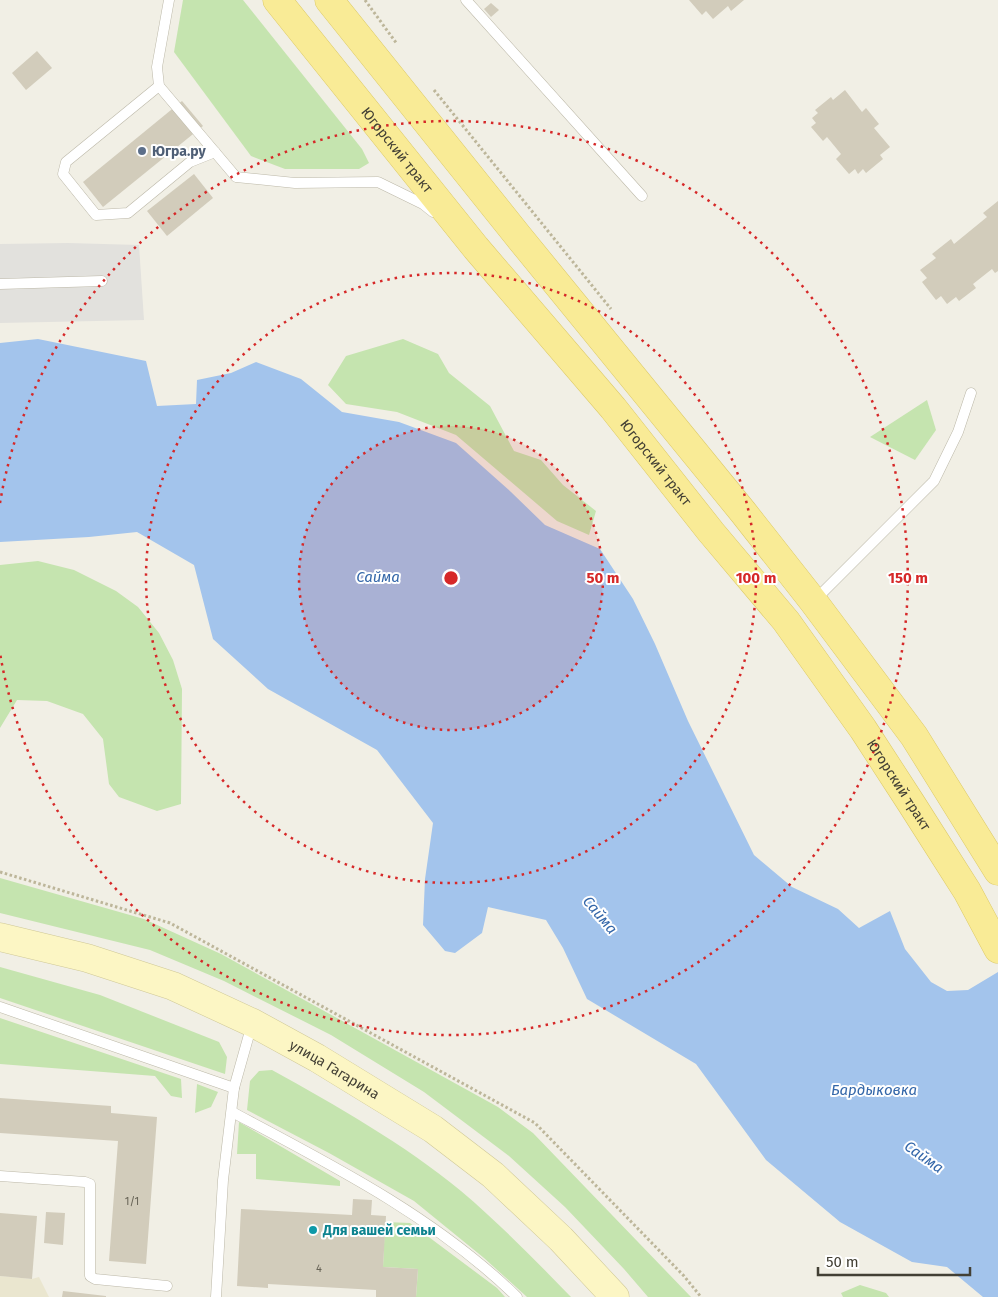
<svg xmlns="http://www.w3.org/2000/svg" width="998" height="1297" font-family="'Fira Sans',sans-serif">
	<rect width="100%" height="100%" fill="#f1efe5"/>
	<path fill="#eae6cf" d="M0 1276 32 1279 39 1277 49 1297H0Z"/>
	<g fill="#c5e4af">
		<path d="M183 0H243L362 149 369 163 359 169H285L251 156 174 52Z"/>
		<path d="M403 339 438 354 449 373 490 406 514 451 541 460 563 485 596 511 589 535 557 521 456 435 397 412 346 404 328 385 346 356Z"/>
		<path d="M927 400 936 430 915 460 870 437Z"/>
		<path d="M38 561 74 570 116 591 138 607 159 633 173 660 182 689 181 804 157 811 119 797 109 784 103 739 83 714 47 701 17 700 0 728V565Z"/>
		<path d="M0 878 144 919 221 954 498 1107 533 1133 691 1297H648L624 1269 565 1207 509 1156 424 1092 331 1035 224 981 150 950 0 913Z"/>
		<path d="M0 967 100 995 219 1042 227 1057 225 1074 0 998Z"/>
		<path d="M0 1018 181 1079 182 1098 171 1096 155 1076 0 1064Z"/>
		<path d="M272 1070C337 1106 404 1144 461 1191 500 1224 535 1260 571 1297H527L484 1258 414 1201 329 1153 247 1110 250 1081 259 1071Z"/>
		<path d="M197 1084 218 1092 211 1107 195 1113Z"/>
		<path d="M239 1122 340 1181V1186L256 1179V1154H237Z"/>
		<path d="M385 1222 410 1223 497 1288 505 1297H416L418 1269 383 1267Z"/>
		<path d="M860 1285 886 1293 889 1297H843L841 1293Z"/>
	</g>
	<path fill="#e2e1dd" d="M68 243 139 245 144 320 0 323V244Z"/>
	<path fill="#a3c4ec" d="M38 339 146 361 157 406 196 404 197 380 231 373 256 362 301 379 342 412 399 422 456 443 511 492 545 525 600 549 633 599 655 644 688 721 754 855 792 887 838 909 859 928 890 911 905 949 931 982 947 991 968 990 998 972V1297H983L947 1267 912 1262 840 1222 766 1160 696 1064 587 999 563 948 546 920 488 907 482 933 455 953 445 951 423 925 425 879 433 823 377 750 268 689 213 639 194 565 137 532 89 537 0 542V343Z"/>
	<g fill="#d2ccbb">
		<path d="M689 0H744L731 11 728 6 713 19 706 11 702 15Z"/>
		<path d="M491 3 499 10 491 17 484 9Z"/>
		<path d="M37 51 52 68 26 90 12 73Z"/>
		<path d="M845 90 862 112 866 108 879 124 874 128 890 147 880 155 883 159 866 173 863 169 858 174 855 169 849 174 836 159 841 154 827 137 823 141 811 127 816 123 812 118 818 113 815 110 831 97 833 100Z"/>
		<path d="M182 101 203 126 103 207 83 182Z"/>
		<path d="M194 174 213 198 167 236 147 211Z"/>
		<path d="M998 201V271L995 273 992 269 973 284 976 288 959 301 956 297 947 304 941 296 936 300 922 282 927 278 920 270 936 258 932 254 951 239 954 244 987 217 983 213Z"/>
		<path d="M0 1098 111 1106V1113L157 1117 146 1264 109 1261 118 1141 0 1133Z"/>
		<path d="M353 1199 372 1200 371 1215 386 1216 383 1267 418 1269 416 1297H376V1290L268 1284V1288L237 1286 241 1209 352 1215Z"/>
		<path d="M46 1212 65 1213 63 1245 44 1243Z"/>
		<path d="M0 1213 37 1216 32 1279 0 1276Z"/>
		<path d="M63 1291 106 1296V1297H62Z"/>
	</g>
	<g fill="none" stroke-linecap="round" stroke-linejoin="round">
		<defs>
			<g id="lane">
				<path d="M169 0 157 67 159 86 236 177 295 183 378 182 423 204 433 212"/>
				<path d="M466 0 642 196"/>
				<path d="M159 86 66 162 63 174 96 215 128 213 190 162 215 152"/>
				<path d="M0 284 102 281"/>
				<path d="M815 600 934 481 958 432 971 393"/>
				<path d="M0 1007 234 1088"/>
				<path d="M232 1112C332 1165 435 1217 517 1297"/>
				<path d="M0 1176 85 1182 90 1184V1276L95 1279 167 1286"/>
				<path d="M216 1297 223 1180 234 1088 252 1024"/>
			</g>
			<g id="secondary">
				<path id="s1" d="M0 937 87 958 173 986 253 1023 317 1058 433 1129 493 1175 561 1239 615 1297"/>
			</g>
			<g id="primary">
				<path id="s2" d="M277 0 476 248 613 408 711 532 786 621 863 729 911 803 967 891 998 949"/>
				<path d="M329 0 518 236 743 512 813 601 914 736 998 871"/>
			</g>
		</defs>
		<use href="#lane" stroke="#bcb8a8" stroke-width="11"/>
		<use href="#secondary" stroke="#cfc897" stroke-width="29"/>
		<use href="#primary" stroke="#ddca67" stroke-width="29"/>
		<g stroke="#bdb69a" stroke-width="3" stroke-dasharray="2.5 2.5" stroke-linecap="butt">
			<path d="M365 0 397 44"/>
			<path d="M434 90 611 309"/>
			<path d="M0 872 170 923 535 1123 684 1276 701 1297"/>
		</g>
		<use href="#lane" stroke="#fff" stroke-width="10"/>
		<use href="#secondary" stroke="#fcf6c4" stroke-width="28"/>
		<use href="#primary" stroke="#f9eb96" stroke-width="28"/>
	</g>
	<circle cx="451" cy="578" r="152" fill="#d62828" fill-opacity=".12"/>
	<g fill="none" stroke="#d62828" stroke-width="2.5" stroke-dasharray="2.5 5">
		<circle cx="451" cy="578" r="152"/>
		<circle cx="451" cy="578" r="305"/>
		<path d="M0 503A457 457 0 1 1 0 653"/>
	</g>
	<circle fill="#5c6f8a" stroke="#fff" stroke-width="2" cx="142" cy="151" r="5"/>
	<circle fill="#0f9aa8" stroke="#fff" stroke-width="2" cx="313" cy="1230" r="5"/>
	<g text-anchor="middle" stroke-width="4" stroke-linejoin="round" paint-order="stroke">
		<g font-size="11" fill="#676356">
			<text x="132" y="1205">1/1</text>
			<text x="319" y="1272">4</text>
		</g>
		<g font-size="14" fill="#434035" stroke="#fff">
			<text dy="5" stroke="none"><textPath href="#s2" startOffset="192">Югорский тракт</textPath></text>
			<text dy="5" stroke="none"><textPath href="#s2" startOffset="598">Югорский тракт</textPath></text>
			<text dy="5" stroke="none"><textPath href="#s2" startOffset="1002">Югорский тракт</textPath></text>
			<text dy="5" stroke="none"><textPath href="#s1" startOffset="362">улица Гагарина</textPath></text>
		</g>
		<g font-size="14" font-weight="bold" fill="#4e5e75" stroke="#fff" text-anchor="start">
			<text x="152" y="156">Югра.ру</text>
		</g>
		<g font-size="14" font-weight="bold" fill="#0d838f" stroke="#fff" text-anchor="start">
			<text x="323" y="1235">Для вашей семьи</text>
		</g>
		<g font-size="15" font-style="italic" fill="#3467a9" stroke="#fff">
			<text x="378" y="582">Сайма</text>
			<text transform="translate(600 915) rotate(50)" y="5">Сайма</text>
			<text x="874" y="1095">Бардыковка</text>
			<text transform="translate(924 1157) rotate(35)" y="5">Сайма</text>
		</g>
	</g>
	<circle cx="451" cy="578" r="8" fill="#d62828" stroke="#fff" stroke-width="2.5"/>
	<g font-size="15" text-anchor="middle" font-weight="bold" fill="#d62828" stroke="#fff" stroke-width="4" stroke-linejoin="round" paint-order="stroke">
		<text x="603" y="583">50 m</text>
		<text x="756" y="583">100 m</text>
		<text x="908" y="583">150 m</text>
	</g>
	<path d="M818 1267v8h152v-8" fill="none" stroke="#434035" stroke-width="2.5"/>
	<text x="826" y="1267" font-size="15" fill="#434035" stroke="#ffffff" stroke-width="4" paint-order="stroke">50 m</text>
</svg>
